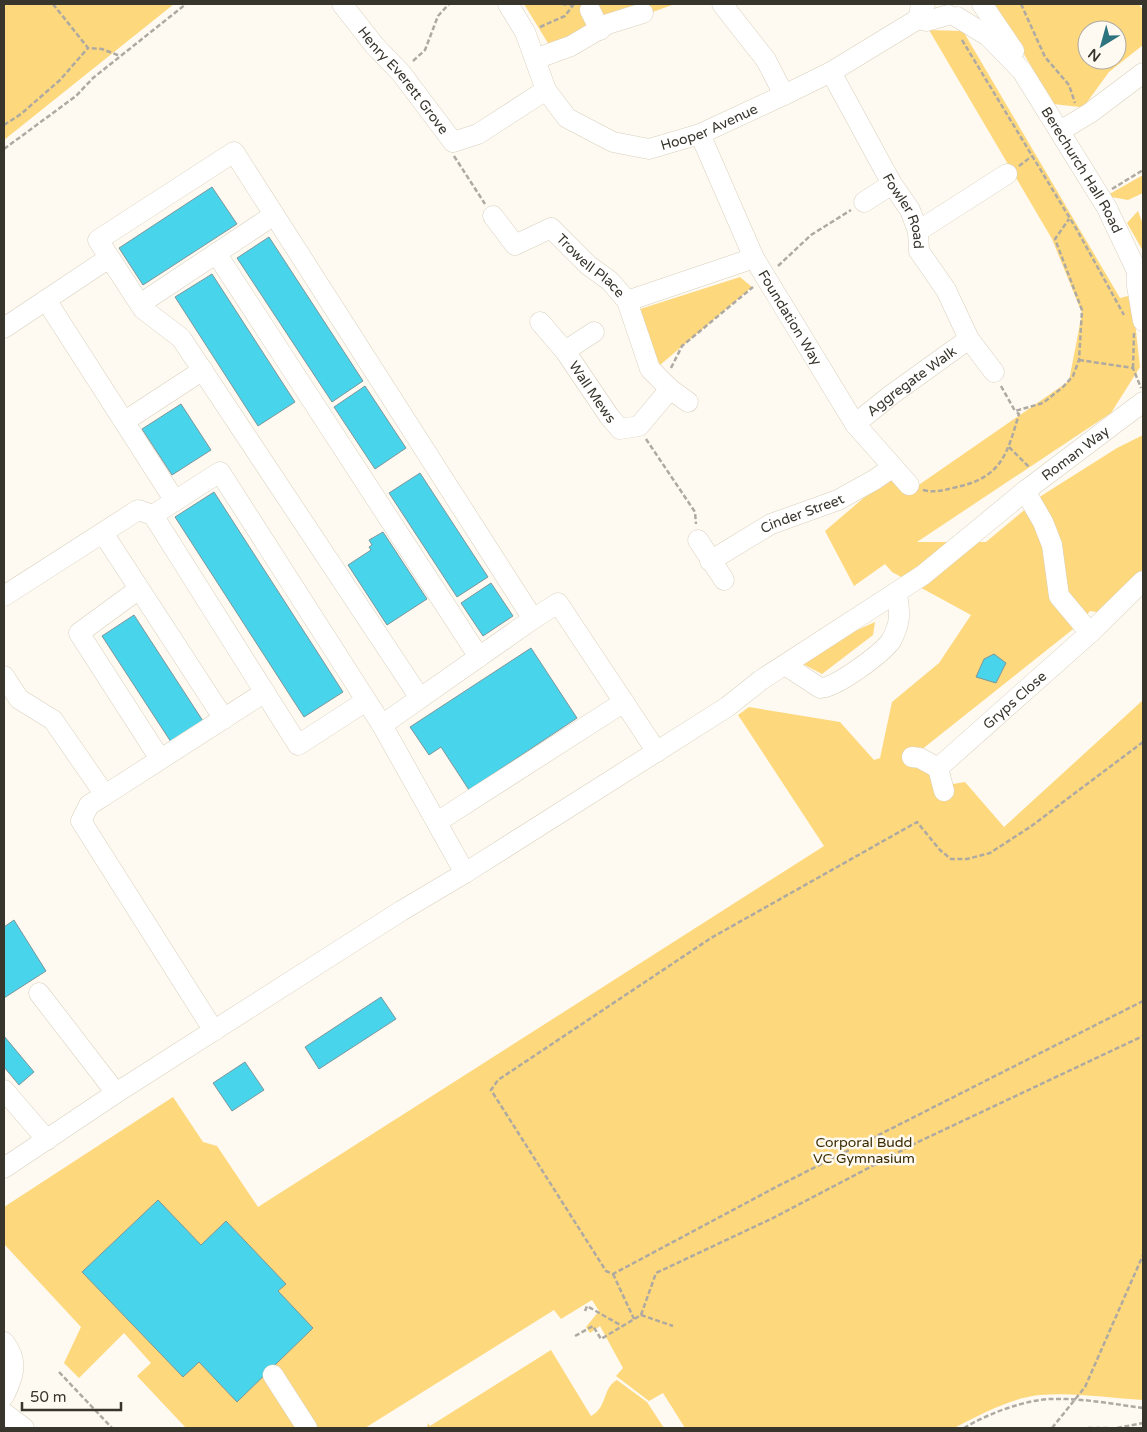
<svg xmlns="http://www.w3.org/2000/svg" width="1147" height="1432" font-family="'Varela Round',sans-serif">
	<rect width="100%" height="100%" fill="#fefaf2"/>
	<g fill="#fed87d" fill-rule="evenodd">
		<path d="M4 4H174L4 140Z"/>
		<path d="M524 4H675L551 48Z"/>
		<path d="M995 4H1139L1143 10V45L1109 72 1085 105 1080 107 1053 104ZM1087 30H1117V60H1087Z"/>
		<path d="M929 30 963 31 1120 298 1132 295 1140 367 1111 413 917 542H986L1041 496 1117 448 1143 435V570L1097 612 1090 611 1077 626 911 758H913L941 786 965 782 1004 827 1143 700V1400C1109 1398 1074 1392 1040 1395 1010 1398 980 1415 954 1428H685L663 1393 649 1401 616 1376 623 1368 600 1326 590 1333 586 1327 599 1311 592 1300 561 1319 554 1310 365 1428H186L137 1376 151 1363 124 1333 79 1378 64 1363 81 1327 4 1244V1207L173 1097 203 1142 217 1146 258 1207 824 846 738 715 749 707 840 722 874 760 880 758 892 702 939 663 971 615 892 572 885 564 854 586 825 531 888 477 910 491 1069 381 1082 313 1052 239Z"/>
		<path d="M1143 175V193L1128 200 1106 196Z"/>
		<path d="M1138 211 1143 224V251L1127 223Z"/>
		<path d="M740 277 752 287 660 365 634 311Z"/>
		<path d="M875 622 873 635 822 674 803 664 833 641Z"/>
		<path d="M551 1350 591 1416C608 1407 602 1388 617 1380L647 1402 664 1428H427L428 1423 430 1426Z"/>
	</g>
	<g fill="#48d4ea" stroke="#7d969b">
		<path d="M212 187 237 224 143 285 119 248Z"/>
		<path d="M269 237 363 381 332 402 237 258Z"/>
		<path d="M212 274 295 402 258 426 175 297Z"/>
		<path d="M365 386 406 448 375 469 334 407Z"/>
		<path d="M181 404 211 450 172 475 142 429Z"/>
		<path d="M420 473 488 577 457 597 389 493Z"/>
		<path d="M214 492 343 692 304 717 175 517Z"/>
		<path d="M383 532 427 599 387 625 348 565 371 550 369 547 372 545 369 540Z"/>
		<path d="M491 583 513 616 483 636 461 603Z"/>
		<path d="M134 615 203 721 171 742 102 636Z"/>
		<path d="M531 648 577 718 469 790 441 747 429 755 410 727Z"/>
		<path d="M994 654 1006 663 996 683 976 677 984 659Z"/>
		<path d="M14 920 46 971 4 998V927Z"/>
		<path d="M381 997 396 1019 319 1069 305 1047Z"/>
		<path d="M4 1036 34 1072 19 1085 4 1067Z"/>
		<path d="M245 1062 264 1090 232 1111 213 1083Z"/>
		<path d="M158 1200 201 1245 226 1221 286 1284 278 1291 313 1328 237 1402 199 1362 183 1377 82 1272Z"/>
	</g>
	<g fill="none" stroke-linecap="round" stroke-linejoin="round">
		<defs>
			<g id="minor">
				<path id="s1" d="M342 4 375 46 401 73 453 142 478 134 546 90"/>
				<path id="s2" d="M508 4 525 32 546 90 567 118 613 142 649 149 700 134 784 95 831 72 918 19 920 10 925 4"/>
				<path d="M722 4 766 60 784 95"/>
				<path d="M982 4 1014 51"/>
				<path d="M590 10 600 30"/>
				<path id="s3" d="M957 17 988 36 1022 71 1107 208 1143 284"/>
				<path d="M918 19 927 21 948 15"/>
				<path d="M535 59 571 46 608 24 643 13"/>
				<path id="s4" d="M831 72 892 184 910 210 918 231 919 251 946 290 969 339 994 372"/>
				<path d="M1060 131 1090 113 1143 73"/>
				<path id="s5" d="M700 134 754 258 855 424 909 485"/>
				<path d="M864 202 892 184"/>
				<path id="s6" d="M493 216 515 245 551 228 588 265 610 281 627 301 754 258"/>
				<path d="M918 231 1007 174"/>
				<path d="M216 253 479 657"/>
				<path d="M1137 272V286L1143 321"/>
				<path d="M46 300 175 501"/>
				<path d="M627 301 650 369 670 389 688 402"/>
				<path d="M140 304 274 215"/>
				<path d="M540 322 565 351"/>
				<path d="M4 328 109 258"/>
				<path id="s7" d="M594 332 565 351 609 416 620 429 639 426 670 389"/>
				<path d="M125 421 203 370"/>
				<path id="s8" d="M855 424 891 395 969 339"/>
				<path d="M103 533 224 719"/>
				<path d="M698 540 724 580"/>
				<path id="s9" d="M710 561 771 524 838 500 874 480 893 467"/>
				<path d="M139 589 79 633 160 759"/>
				<path d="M4 596 138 510 153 515"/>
				<path d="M1090 633 1143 581"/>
				<path d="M785 665 820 688C836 688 881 654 891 641 893 637 896 631 897 627 901 616 898 603 897 592"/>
				<path d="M4 676 19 699 53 720 105 795 265 692"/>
				<path d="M420 698 181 338 143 309 98 240 234 152 533 619 558 603 657 752"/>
				<path d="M366 701 298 745 153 515 220 472 382 725 465 873"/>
				<path d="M382 725 533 619"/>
				<path id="s10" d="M912 757 920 758 938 768 1090 633 1059 596 1052 545 1043 522 1025 491"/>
				<path d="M938 768 944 791"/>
				<path d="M105 795 89 805 81 821 214 1031"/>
				<path d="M437 822 624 702"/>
				<path d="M39 993 116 1093"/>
				<path d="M4 1090 47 1140"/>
				<path id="s11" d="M4 1168 116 1093 401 911 465 873 727 707 761 680 923 575 1025 491 1143 402"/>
				<path d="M4 1342C19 1361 14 1376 4 1396"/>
				<path d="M273 1375 307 1428"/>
				<path d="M4 1413 24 1428"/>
			</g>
		</defs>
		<use href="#minor" stroke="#d9d0bc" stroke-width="21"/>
		<g stroke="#aeaaa2" stroke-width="2.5" stroke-dasharray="5 2.5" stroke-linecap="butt">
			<path d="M53 4 88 48 102 49 120 56"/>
			<path d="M562 4 572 5"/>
			<path d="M1021 4 1045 57 1069 85 1075 103"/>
			<path d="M540 27 565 16 574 4"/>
			<path d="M962 40 1077 230 1124 315"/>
			<path d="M413 61 425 50 438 16 449 4"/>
			<path d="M4 125 21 114 60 80 88 48"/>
			<path d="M4 149 76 96 93 78 186 4"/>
			<path d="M454 156 485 204"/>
			<path d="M1019 166 1032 156"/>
			<path d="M1112 189 1143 170"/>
			<path d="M778 266 811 235 851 210"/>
			<path d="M1079 360 1133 368 1141 388"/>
			<path d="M671 368 682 346 753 287"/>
			<path d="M1133 368 1134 333"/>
			<path d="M1001 386 1015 411 1043 403 1063 387 1073 376 1079 360 1082 310 1055 239 1069 219"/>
			<path d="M646 439 695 512 696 524"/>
			<path d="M1009 447 1029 467"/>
			<path d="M923 490C935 493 945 490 957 487 1002 477 1007 454 1019 414L1015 411"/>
			<path d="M1143 742 1030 827 990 853 967 859H951L940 850 917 822 711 938 498 1080 491 1090 606 1271 613 1274 776 1187 1143 1001"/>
			<path d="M613 1274 634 1319"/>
			<path d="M585 1311 587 1306 622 1326"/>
			<path d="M641 1315 656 1273 773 1218 918 1142 1143 1036"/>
			<path d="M575 1336 593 1326 601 1339 641 1315 673 1326"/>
			<path d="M59 1372 112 1428"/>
			<path d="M964 1428C987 1414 1024 1400 1051 1399 1082 1398 1113 1404 1143 1408"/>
			<path d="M1052 1428 1085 1387 1143 1255"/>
			<path d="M1088 1428H1110"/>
			<path d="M1117 1428 1143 1423"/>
		</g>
		<use href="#minor" stroke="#fff" stroke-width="20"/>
	</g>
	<g text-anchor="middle" stroke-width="5" stroke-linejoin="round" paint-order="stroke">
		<g font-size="14" fill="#38352d" stroke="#fefaf2">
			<text dy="5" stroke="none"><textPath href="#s1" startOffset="98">Henry Everett Grove</textPath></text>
			<text dy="5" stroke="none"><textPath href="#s2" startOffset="282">Hooper Avenue</textPath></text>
			<text dy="5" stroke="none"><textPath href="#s3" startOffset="201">Berechurch Hall Road</textPath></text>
			<text dy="5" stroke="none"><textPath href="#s4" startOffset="158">Fowler Road</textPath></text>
			<text dy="5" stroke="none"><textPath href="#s6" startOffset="131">Trowell Place</textPath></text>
			<text dy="5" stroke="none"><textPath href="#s5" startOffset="205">Foundation Way</textPath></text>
			<text dy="5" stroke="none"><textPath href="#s8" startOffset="71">Aggregate Walk</textPath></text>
			<text dy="5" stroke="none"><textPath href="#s7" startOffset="84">Wall Mews</textPath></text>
			<text dy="5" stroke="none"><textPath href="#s11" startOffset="1289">Roman Way</textPath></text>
			<text dy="5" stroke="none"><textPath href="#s9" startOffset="104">Cinder Street</textPath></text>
			<text dy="5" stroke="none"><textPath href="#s10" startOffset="131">Gryps Close</textPath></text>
		</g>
		<g font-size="14" fill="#392a00" stroke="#fefaf2">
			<text x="864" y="1147">Corporal Budd<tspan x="864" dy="16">VC Gymnasium</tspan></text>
		</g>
	</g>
	<rect width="1147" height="1432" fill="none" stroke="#38352d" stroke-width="10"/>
	<g transform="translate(1102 45) rotate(217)"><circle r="24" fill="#fefaf2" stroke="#afaba3"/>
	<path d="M0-4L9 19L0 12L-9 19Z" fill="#2d747f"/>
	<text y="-8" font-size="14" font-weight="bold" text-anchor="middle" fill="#38352d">N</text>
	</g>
	<path d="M22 1402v8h99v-8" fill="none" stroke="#38352d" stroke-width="2.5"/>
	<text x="30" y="1402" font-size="15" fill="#38352d" stroke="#fefaf2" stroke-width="4" paint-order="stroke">50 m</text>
</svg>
